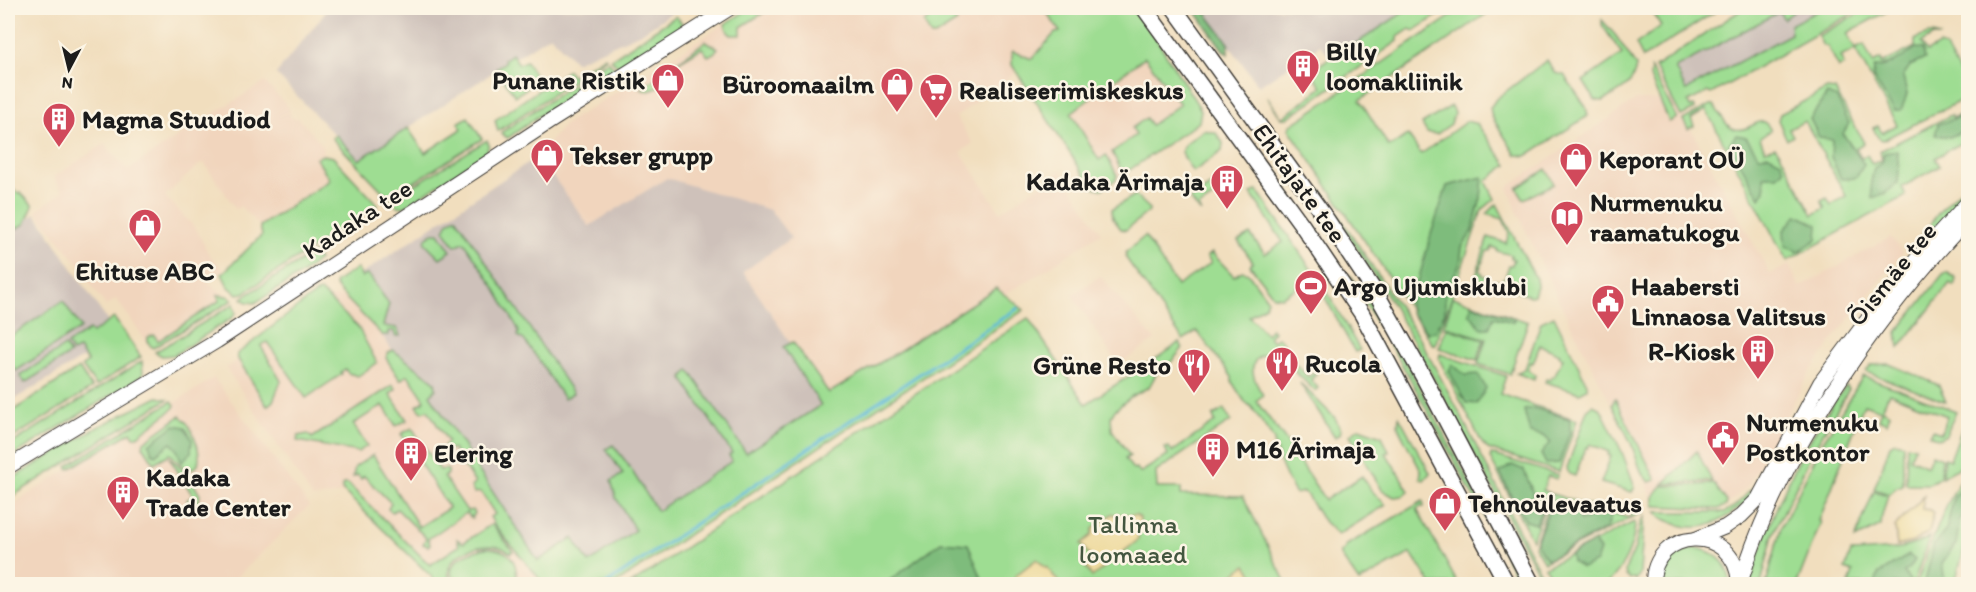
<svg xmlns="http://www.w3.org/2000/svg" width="1976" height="592" font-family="Itim,sans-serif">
	<rect width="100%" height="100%" fill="#fcf5e5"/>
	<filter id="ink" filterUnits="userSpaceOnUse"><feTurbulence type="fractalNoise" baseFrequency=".0167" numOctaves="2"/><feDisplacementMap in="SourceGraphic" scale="12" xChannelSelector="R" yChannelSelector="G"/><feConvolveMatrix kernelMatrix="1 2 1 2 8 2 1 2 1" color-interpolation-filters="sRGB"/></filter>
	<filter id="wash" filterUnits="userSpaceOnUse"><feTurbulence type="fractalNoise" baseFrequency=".008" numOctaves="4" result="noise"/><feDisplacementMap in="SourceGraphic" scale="24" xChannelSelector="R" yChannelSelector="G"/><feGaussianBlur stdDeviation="1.35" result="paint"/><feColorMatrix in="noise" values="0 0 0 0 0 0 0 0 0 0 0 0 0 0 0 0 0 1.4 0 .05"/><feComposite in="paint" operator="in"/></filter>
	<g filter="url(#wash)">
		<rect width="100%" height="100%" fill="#f1debe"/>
		<g fill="#f1d5bd">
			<path d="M750 8H1044L1061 32 1101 8 1200 117 1099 191 1016 72 956 117 973 143 961 152 1000 212 1061 171 1101 233 1039 274 828 399 743 272 667 178 589 227 538 156 565 124Z"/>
			<path d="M265 82 289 108 291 118H298L322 144 323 154 333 157 345 170 260 226 240 206 236 209 204 163 200 164 165 196 197 230 208 253 224 270 208 282 232 300 152 349 116 299 106 306 80 269 81 267 36 211 63 192 54 177 104 144 128 170 198 123Z"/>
			<path d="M1636 100H1675L1770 274 1789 265 1800 287 1891 237 1903 252 1838 333 1809 374 1748 486 1726 506 1718 509 1655 506 1631 443 1564 311 1518 214 1508 187Z"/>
			<path d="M1100 276 1155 340 1118 365 1072 295Z"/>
			<path d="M327 297H355L408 373 547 584H444L350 492 313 498 226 368Z"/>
			<path d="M214 378 309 506 230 584H8V507Z"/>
		</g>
		<g fill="#cec1ba">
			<path d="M329 8H679L641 33 575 62 550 35 359 160 276 74Z"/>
			<path d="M1202 8H1422L1336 64 1320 45 1259 86Z"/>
			<path d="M1748 8H1859L1676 108 1655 70Z"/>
			<path d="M538 156 589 226 667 178 770 210 791 238 743 272 828 399 562 584H547L408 373 355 297 354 279Z"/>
			<path d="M36 214 118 337 8 403V231Z"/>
		</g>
		<g fill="#9edd92" stroke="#5d7c57" stroke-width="1.5">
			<path d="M750 8H771L741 27V35H731L728 32 725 24Z"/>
			<path d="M945 8H950L957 22 935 36H931L924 23Z"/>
			<path d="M1044 8 1047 10 1050 8H1133L1157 40 1201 110 1199 122 1125 173 1122 172 1112 152 1136 135 1132 128 1146 118 1151 125 1180 104 1145 57 1071 113 1099 160 1106 155 1117 175 1116 179 1102 189 1092 187 1012 65V51L1032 59 1055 33 1060 32Z"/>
			<path d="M1410 8H1449L1414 31 1410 29 1398 37V41L1287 118H1281L1267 96 1281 117H1283L1322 87 1311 71 1332 56 1334 58Z"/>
			<path d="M1463 8H1495L1360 100 1389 147 1408 135 1421 154 1467 121 1477 124 1507 165 1486 181 1495 199 1482 210 1435 345H1433L1383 268 1289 129 1290 126Z"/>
			<path d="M1650 8H1721L1643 58 1636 44 1661 26Z"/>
			<path d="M1744 8H1793V12L1784 19 1779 12 1675 68 1686 90 1791 34 1790 25 1823 8H1833L1834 10 1838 8H1862L1711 94 1707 92 1688 102 1690 107 1694 106 1695 109 1681 116 1655 67Z"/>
			<path d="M1868 8H1893L1847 33 1855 49 1864 45 1873 63 1881 59V64L1915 47V40C1923 36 1930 31 1939 36H1933L1921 43 1927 52 1939 45 1945 47 1968 88V97L1883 140 1879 139 1873 128 1878 126 1882 133 1897 125 1855 50 1840 57 1844 65 1839 68 1827 46H1823L1818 36Z"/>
			<path d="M676 16 682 23 680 29 620 68 611 59Z"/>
			<path d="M1602 20 1616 36 1636 66C1633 88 1620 90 1603 101L1595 100 1583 81 1622 54 1602 25Z"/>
			<path d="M706 41 718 48 714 53 708 56 702 48 667 69 672 78C662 84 652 95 641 89Z"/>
			<path d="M512 54 519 64 526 61 536 77 533 84 515 96 496 68 505 62 504 60Z"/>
			<path d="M604 57 606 58 498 131 495 120 568 70 572 76Z"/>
			<path d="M1547 60 1555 73 1564 75 1586 107 1588 116 1526 156 1516 155 1492 117 1490 108 1496 99Z"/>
			<path d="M608 61 616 70 543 113 508 138 501 134 502 132Z"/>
			<path d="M1651 69 1677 118 1669 122 1650 77Z"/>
			<path d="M1827 89 1835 90 1864 143 1856 148 1861 158 1867 155 1872 164 1882 160 1880 151 1951 115 1953 118 1962 114 1961 111 1968 107V139L1935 158 1940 166 1902 187 1906 196 1787 261 1706 110 1691 119 1694 126 1688 129 1683 120 1710 105H1714C1724 121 1730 137 1751 126 1757 123 1759 121 1765 122L1771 130 1760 138 1765 150 1775 147 1780 153 1813 215 1825 208 1821 201 1827 198 1831 205 1846 196 1805 121 1789 129 1793 136 1787 140 1778 120 1780 114Z"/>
			<path d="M1451 106 1454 113 1451 124 1437 134 1427 133 1422 124Z"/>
			<path d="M468 117 482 139 389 198 332 138 336 135 359 160 408 128 425 153 462 129 458 123Z"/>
			<path d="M1204 130 1216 133 1223 143 1222 151 1193 172C1174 146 1181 147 1204 130Z"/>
			<path d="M487 140 489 145 486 152 405 207 397 206 391 201 403 192Z"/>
			<path d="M323 155 333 157 378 205 244 293 237 294 228 286 222 274 262 235 260 226 330 180 316 158Z"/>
			<path d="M1546 169 1554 184 1524 199 1517 188Z"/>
			<path d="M1233 171 1243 187 1237 191 1232 185 1199 207 1201 212H1200L1190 199Z"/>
			<path d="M1968 182V194L1930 234 1922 235 1940 211Z"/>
			<path d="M8 186 18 193 20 192 33 206 25 224 8 233Z"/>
			<path d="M1257 190 1320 282 1302 293 1298 287 1282 297 1273 296 1250 265 1253 262 1238 241 1250 234 1265 254 1283 242 1251 194Z"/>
			<path d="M1322 190 1415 331 1457 408 1546 584H1544L1424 360 1391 302 1320 191Z"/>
			<path d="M1135 195 1149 208V211L1126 230 1121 229 1113 218 1112 209Z"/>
			<path d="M1497 204 1536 279 1537 286 1534 295 1530 296 1495 284 1496 280 1501 282 1503 278H1505L1509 265H1512L1514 259 1511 258V255L1497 251V249L1492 247 1490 251H1487L1479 271 1482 273V275L1487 277 1485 281 1475 278 1488 237 1506 243 1509 233 1503 219 1487 214Z"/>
			<path d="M456 217 573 393 564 399 538 359 524 340 518 336 519 332 517 327 496 290 464 242 455 246 444 230 448 222Z"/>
			<path d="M433 233H439L451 251 440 258 425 243 426 238Z"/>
			<path d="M1145 236 1177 286 1211 263 1207 256 1212 253 1234 276 1242 271 1248 273 1267 299 1265 306 1249 316 1266 334 1271 329 1274 332 1269 337 1273 341 1278 337 1284 343 1280 348 1308 377 1314 372 1316 374 1311 380 1318 388 1315 391 1281 358 1269 353C1244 358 1253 380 1263 395L1256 401 1287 442 1325 500 1362 476 1371 490 1386 505 1338 535 1321 518 1306 494 1303 492 1296 494C1289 484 1274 452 1274 440L1251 406 1246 404 1232 382V377L1197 331 1183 340 1126 258V252Z"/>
			<path d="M313 253 319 260 303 273 255 303 247 302 242 298Z"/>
			<path d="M357 268 362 277 368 274 389 304 383 326 397 328 400 336H395L394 331H388V335H382L339 291 335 285 336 282Z"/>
			<path d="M1947 272 1956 279 1954 286 1950 283 1899 348 1897 332 1943 274Z"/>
			<path d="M1351 276 1380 318 1412 373 1523 584H1520L1408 375 1350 278Z"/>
			<path d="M996 288 1024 310 615 584H544L496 527 490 517 495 514 481 492 474 493 471 487 475 483 453 449H445L444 446 448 442 428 410 422 412 417 406 425 400 408 375 400 380 386 358 388 353 393 350 435 382 436 389 430 395 471 457 480 453 486 461 477 468 538 561 573 538 589 563 635 530 616 498 611 481 623 474 606 449 613 445 627 463 657 511 732 461 729 455 732 453 682 378 689 370 746 453 821 405 783 347 793 342 829 393 893 355Z"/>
			<path d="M1326 290 1360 350 1355 352 1322 292Z"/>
			<path d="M320 291 358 327 377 363 358 376 348 373 345 369 341 372 342 374 306 398 267 342 261 346 281 381 273 401 267 406 238 359 237 354 308 299Z"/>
			<path d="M218 295 227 296 233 300 153 348C149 345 147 341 148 337L154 335 158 341 219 301Z"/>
			<path d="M1453 297 1528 322 1510 374 1478 364 1486 339 1444 326Z"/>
			<path d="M63 301 81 328 16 371 8 359V338Z"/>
			<path d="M234 304 236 313 232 318 174 355 162 356 155 352Z"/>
			<path d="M1554 316 1587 384V389L1580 393 1545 382 1546 379 1551 380 1552 376 1554 377 1563 358 1559 356 1560 354 1540 345 1533 363 1531 362 1528 370 1535 375 1534 380 1516 373 1525 369 1541 322Z"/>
			<path d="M114 318 141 357 96 386 82 366 88 362 79 349 72 352 67 344 89 330 92 333Z"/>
			<path d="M1028 318 1086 404 1171 349 1179 342 1183 348 1172 361 1158 371 1149 387 1132 396 1115 410 1111 417 1112 430 1130 456 1125 459 1133 469 1136 468 1140 473 1168 455 1165 448 1169 447 1172 452 1215 422 1213 416 1224 409 1231 421 1156 472 1157 488H1181V495L1243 496 1286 583 979 584 941 542 885 584H631Z"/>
			<path d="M1446 328 1484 340 1477 360 1439 348Z"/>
			<path d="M65 346 70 354 25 383 20 376Z"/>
			<path d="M1440 354 1506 376 1500 394 1577 420 1559 472 1488 449 1482 443 1439 359Z"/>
			<path d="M142 361 143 374 139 378 8 459V446Z"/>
			<path d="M1889 364 1939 385 1946 402 1866 372 1871 365Z"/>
			<path d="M79 368 92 388 8 441V414Z"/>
			<path d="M1863 376 1956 411 1946 435 1939 439 1929 435 1932 430 1941 433 1947 416 1889 393 1882 410 1890 414 1887 423 1878 419 1881 410 1864 404 1819 521 1821 522 1798 581 1799 584H1766L1781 528 1823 442Z"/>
			<path d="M1300 383 1335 418 1341 430 1340 434 1335 437Z"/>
			<path d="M393 385 396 389 390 394 407 420 396 426 383 405 353 424 367 446 358 452 297 441 298 436 308 434 312 438Z"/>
			<path d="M1846 386 1849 389 1814 449 1773 534 1761 584H1749C1770 516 1802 443 1846 386Z"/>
			<path d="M158 397 168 399 8 499V481L98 427Z"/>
			<path d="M1615 398 1656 480 1649 482 1642 474 1631 443 1612 405Z"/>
			<path d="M172 401 175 405 173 409 136 437H134L131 432 69 469 67 466Z"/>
			<path d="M1593 405 1601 409 1622 452 1635 487 1632 492 1601 483 1611 456 1608 455 1609 452 1590 444 1588 448 1586 447 1575 476 1569 474 1567 468 1587 410Z"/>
			<path d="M1967 415H1968V463L1942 477 1944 458 1950 460Z"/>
			<path d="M180 416C192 424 202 451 198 465L189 471 170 454 154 463 143 446 144 442Z"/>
			<path d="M1399 416 1430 473 1424 480 1420 479 1421 471 1400 431 1398 425Z"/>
			<path d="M412 428 440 470 445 469 448 470V474L444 477 467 511 473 510 475 513 472 518 466 513 428 539 430 544 428 546 423 544 426 538 397 509 392 512 388 509 391 503 364 476 361 479 358 475 353 477 355 467 373 455 419 527 449 508 401 434Z"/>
			<path d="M1359 428 1382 436 1389 452 1386 453 1409 491 1403 496 1394 497 1382 490 1350 435Z"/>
			<path d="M1895 442 1903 444V485L1897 487 1889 494 1874 489 1890 445Z"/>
			<path d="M1907 445 1915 447 1910 458 1927 466 1932 454 1942 458 1940 477 1929 484H1906Z"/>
			<path d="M1697 451 1712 481 1663 484Z"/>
			<path d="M1491 454 1558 475 1557 479 1548 476 1543 490 1550 493 1532 540 1490 458Z"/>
			<path d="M169 457 187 472 200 495 198 503 191 507 187 500 193 496Z"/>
			<path d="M1968 469V535L1956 579H1954L1953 584H1916C1931 545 1944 503 1968 469Z"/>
			<path d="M343 484H348L430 565 459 546 457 539 463 543 492 524 513 551 510 553C491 534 432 556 453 584H436L432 577 342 490Z"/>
			<path d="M1714 484 1727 502 1726 506 1718 509 1655 506C1651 497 1656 493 1662 486Z"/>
			<path d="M1751 490V498C1729 517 1706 535 1676 524 1668 521 1661 519 1656 512H1725L1735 506Z"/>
			<path d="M1874 491 1888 495 1882 516 1881 526 1855 539Z"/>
			<path d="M1552 494 1629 518 1636 508H1641L1643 512 1544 562 1534 546Z"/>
			<path d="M1423 501 1424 507H1421L1417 509 1458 584H1431L1411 553 1359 582 1341 556V552L1345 549V546Z"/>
			<path d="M1644 517 1640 573 1636 580 1634 578 1630 579 1626 576 1625 570 1635 548 1641 521Z"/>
			<path d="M1634 522 1635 524C1634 547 1623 568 1607 584H1554L1545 567Z"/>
			<path d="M1930 537 1913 584H1849L1853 572 1845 569 1851 552C1881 550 1903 552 1930 537Z"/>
			<path d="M485 548C510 548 518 560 517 584H457L451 574C451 557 471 552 485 548Z"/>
			<path d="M1698 548C1717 553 1730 564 1730 584H1662C1663 562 1676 550 1698 548Z"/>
		</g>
		<g fill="#7ebc7c" stroke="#4d6c4c" stroke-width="1.5">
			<path d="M1193 8H1202L1229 43 1228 54 1223 50Z"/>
			<path d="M1916 48 1923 49 1925 59 1910 66 1903 76 1907 94 1901 111H1894L1873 77 1874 67C1889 68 1903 57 1916 48Z"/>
			<path d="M1827 94 1837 98 1849 123 1843 134 1864 164 1856 178 1841 179 1831 157 1832 140 1819 137 1810 119Z"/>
			<path d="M1968 110V129L1950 137 1935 135 1938 124 1962 116Z"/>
			<path d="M1736 135 1746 137 1759 156 1769 155 1781 161 1784 170 1777 176H1764L1765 190 1760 198 1729 144Z"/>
			<path d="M1897 151 1899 170 1898 183 1884 194 1872 198 1871 182 1874 168 1882 163 1884 153Z"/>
			<path d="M1483 177 1481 198 1472 232 1462 247 1460 265 1445 290V312L1436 331 1428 333 1411 313 1409 296 1419 278 1431 234 1447 186Z"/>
			<path d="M1797 215 1818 225 1817 239 1798 252 1785 246 1784 230Z"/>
			<path d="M1472 305 1515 318 1513 322 1494 317 1489 328H1481L1469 313Z"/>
			<path d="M1452 364 1465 375 1478 374 1486 388 1477 404 1466 403 1449 371Z"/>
			<path d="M1534 408 1570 419V432L1559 463 1546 464 1541 454 1550 442 1544 436 1530 433 1524 410Z"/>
			<path d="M175 425 185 427 192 439 191 452 182 462 176 448 171 443 155 455 152 453 149 444Z"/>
			<path d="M1512 465 1524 470 1534 496 1546 499 1536 524 1526 521 1513 500 1500 472Z"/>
			<path d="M1968 478V509L1960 520 1956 544 1942 563 1945 581 1941 584H1929L1925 581 1934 545 1946 530 1954 497 1962 489Z"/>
			<path d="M1553 500 1577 512 1580 521 1602 513 1611 516 1607 528 1547 560 1536 543Z"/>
			<path d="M941 542 968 544 984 584H885Z"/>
			<path d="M1594 542 1600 550 1596 562 1582 568 1572 562 1571 554Z"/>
			<path d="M1909 555 1915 560 1910 568 1904 572 1912 584H1875L1878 574Z"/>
		</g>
		<g fill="#eeda9e" stroke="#857b5d" stroke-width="1.5">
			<path d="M1924 496 1922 509 1931 510 1934 513 1929 532 1913 542 1897 546 1895 527Z"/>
			<path d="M1112 514 1136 515 1140 518 1138 540 1092 577 1085 566 1093 560 1081 544 1092 535 1093 529Z"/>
			<path d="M1037 559 1046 568 1047 567 1060 584H1013L1016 575Z"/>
			<path d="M1246 565 1259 584H1223L1226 580Z"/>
		</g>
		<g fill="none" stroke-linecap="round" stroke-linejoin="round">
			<path stroke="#5bb8d9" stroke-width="3" d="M606 584 1018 308"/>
		</g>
	</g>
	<g filter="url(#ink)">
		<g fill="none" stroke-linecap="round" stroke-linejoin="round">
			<defs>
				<g id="secondary">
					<path d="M8 467 217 341 551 121 730 8"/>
					<path d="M1696 539 1725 527 1741 516 1758 499 1820 383 1877 307 1920 255 1968 202"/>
					<path d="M1653 584C1652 527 1734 523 1739 582"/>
					<path d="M1740 584C1779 454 1875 317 1968 219"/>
				</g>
				<g id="primary">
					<path d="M1144 8 1302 225 1362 314 1507 584"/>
					<path d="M1174 8 1325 217 1379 298 1424 378 1532 584"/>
				</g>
			</defs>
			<use href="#secondary" stroke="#3c3934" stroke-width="16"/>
			<use href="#primary" stroke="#3c3934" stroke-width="18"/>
			<use href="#secondary" stroke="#fff" stroke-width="14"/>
			<use href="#primary" stroke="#fff" stroke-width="15"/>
		</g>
	</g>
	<defs>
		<symbol id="building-pin" viewBox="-11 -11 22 30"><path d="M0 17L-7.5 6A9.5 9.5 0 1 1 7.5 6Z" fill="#d1495b" stroke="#fcf5e5"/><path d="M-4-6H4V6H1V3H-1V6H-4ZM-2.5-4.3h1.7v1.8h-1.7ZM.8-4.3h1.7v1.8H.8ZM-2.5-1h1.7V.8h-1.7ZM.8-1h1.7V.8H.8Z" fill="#fff"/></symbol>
		<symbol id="shop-pin" viewBox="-11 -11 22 30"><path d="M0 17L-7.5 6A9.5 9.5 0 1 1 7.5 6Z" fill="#d1495b" stroke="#fcf5e5"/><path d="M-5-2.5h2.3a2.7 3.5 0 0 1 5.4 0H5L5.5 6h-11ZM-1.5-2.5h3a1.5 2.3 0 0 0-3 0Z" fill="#fff"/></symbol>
		<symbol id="supermarket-pin" viewBox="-11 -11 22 30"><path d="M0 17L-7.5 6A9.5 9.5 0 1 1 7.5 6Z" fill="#d1495b" stroke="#fcf5e5"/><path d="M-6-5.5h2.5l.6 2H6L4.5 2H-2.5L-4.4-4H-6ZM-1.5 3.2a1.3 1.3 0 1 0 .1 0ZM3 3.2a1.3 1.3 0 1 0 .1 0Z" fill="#fff"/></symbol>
		<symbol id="library-pin" viewBox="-11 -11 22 30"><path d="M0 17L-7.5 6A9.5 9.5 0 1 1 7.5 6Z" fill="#d1495b" stroke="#fcf5e5"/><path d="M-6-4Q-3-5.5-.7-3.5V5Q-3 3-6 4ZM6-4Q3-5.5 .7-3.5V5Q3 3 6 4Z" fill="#fff"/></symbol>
		<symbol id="stadium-pin" viewBox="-11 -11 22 30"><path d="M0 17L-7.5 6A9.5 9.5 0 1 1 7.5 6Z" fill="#d1495b" stroke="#fcf5e5"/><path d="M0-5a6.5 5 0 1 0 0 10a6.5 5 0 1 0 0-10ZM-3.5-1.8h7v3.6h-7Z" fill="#fff"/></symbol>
		<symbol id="civic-pin" viewBox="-11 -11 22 30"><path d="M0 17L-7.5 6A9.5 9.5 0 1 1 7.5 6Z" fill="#d1495b" stroke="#fcf5e5"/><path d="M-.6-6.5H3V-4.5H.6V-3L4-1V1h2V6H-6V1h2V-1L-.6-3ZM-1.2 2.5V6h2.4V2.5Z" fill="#fff"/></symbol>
		<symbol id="restaurant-pin" viewBox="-11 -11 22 30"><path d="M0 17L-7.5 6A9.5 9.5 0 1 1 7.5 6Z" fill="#d1495b" stroke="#fcf5e5"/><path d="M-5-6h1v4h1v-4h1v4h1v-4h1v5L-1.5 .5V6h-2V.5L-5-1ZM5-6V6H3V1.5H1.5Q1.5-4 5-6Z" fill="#fff"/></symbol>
	</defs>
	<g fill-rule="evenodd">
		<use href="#building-pin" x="1284" y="47" width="38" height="52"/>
		<use href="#shop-pin" x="649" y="61" width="38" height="52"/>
		<use href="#shop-pin" x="878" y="65" width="38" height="52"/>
		<use href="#supermarket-pin" x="917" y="71" width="38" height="52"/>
		<use href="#building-pin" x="40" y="100" width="38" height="52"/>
		<use href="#shop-pin" x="528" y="136" width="38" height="52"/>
		<use href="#shop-pin" x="1557" y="140" width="38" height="52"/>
		<use href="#building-pin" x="1208" y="162" width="38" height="52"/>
		<use href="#library-pin" x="1548" y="198" width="38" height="52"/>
		<use href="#shop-pin" x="126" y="206" width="38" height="52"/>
		<use href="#stadium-pin" x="1292" y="267" width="38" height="52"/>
		<use href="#civic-pin" x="1589" y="282" width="38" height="52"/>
		<use href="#building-pin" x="1739" y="332" width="38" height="52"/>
		<use href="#restaurant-pin" x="1263" y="344" width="38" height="52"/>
		<use href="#restaurant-pin" x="1175" y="346" width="38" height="52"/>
		<use href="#civic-pin" x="1704" y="418" width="38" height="52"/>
		<use href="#building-pin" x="1194" y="430" width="38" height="52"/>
		<use href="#building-pin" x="392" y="434" width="38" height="52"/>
		<use href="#building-pin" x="104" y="473" width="38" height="52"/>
		<use href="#shop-pin" x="1426" y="484" width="38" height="52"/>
	</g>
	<g text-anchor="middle" stroke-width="5" stroke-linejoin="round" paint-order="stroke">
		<g font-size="26" font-weight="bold" fill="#1c1c1c" stroke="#fcf5e5" text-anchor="start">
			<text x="1326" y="60">Billy<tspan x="1326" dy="30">loomakliinik</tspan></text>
			<text x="645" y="89" text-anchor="end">Punane Ristik</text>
			<text x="874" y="93" text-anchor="end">Büroomaailm</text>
			<text x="959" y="99">Realiseerimiskeskus</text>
			<text x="82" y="128">Magma Stuudiod</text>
			<text x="570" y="164">Tekser grupp</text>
			<text x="1599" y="168">Keporant OÜ</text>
			<text x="1204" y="190" text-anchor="end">Kadaka Ärimaja</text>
			<text x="1590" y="211">Nurmenuku<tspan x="1590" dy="30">raamatukogu</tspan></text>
			<text x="145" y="280" text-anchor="middle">Ehituse ABC</text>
			<text x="1334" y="295">Argo Ujumisklubi</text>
			<text x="1631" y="295">Haabersti<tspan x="1631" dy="30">Linnaosa Valitsus</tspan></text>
			<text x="1735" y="360" text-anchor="end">R-Kiosk</text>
			<text x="1305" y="372">Rucola</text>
			<text x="1171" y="374" text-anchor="end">Grüne Resto</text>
			<text x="1746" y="431">Nurmenuku<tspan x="1746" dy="30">Postkontor</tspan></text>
			<text x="1236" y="458">M16 Ärimaja</text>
			<text x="434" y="462">Elering</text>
			<text x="146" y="486">Kadaka<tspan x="146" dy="30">Trade Center</tspan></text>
			<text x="1468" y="512">Tehnoülevaatus</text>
		</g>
		<g font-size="26" fill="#1c1c1c" stroke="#fcf5e5">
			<text transform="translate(1300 183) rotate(54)" y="9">Ehitajate tee</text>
			<text transform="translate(357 219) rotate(-33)" y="9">Kadaka tee</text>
			<text transform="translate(1892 274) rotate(-51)" y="9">Õismäe tee</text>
		</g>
		<g font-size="26" fill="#43563f" stroke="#fcf5e5">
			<text x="1133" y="533">Tallinna<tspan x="1133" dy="30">loomaaed</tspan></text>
		</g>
	</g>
	<rect width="1976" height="592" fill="none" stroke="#fcf5e5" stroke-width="30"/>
	<g transform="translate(69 69) rotate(187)" stroke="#fcf5e5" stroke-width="4.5" paint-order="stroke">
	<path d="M0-4.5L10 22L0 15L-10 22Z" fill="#1c1c1c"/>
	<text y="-9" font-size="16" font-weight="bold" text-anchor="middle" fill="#1c1c1c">N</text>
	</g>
</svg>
